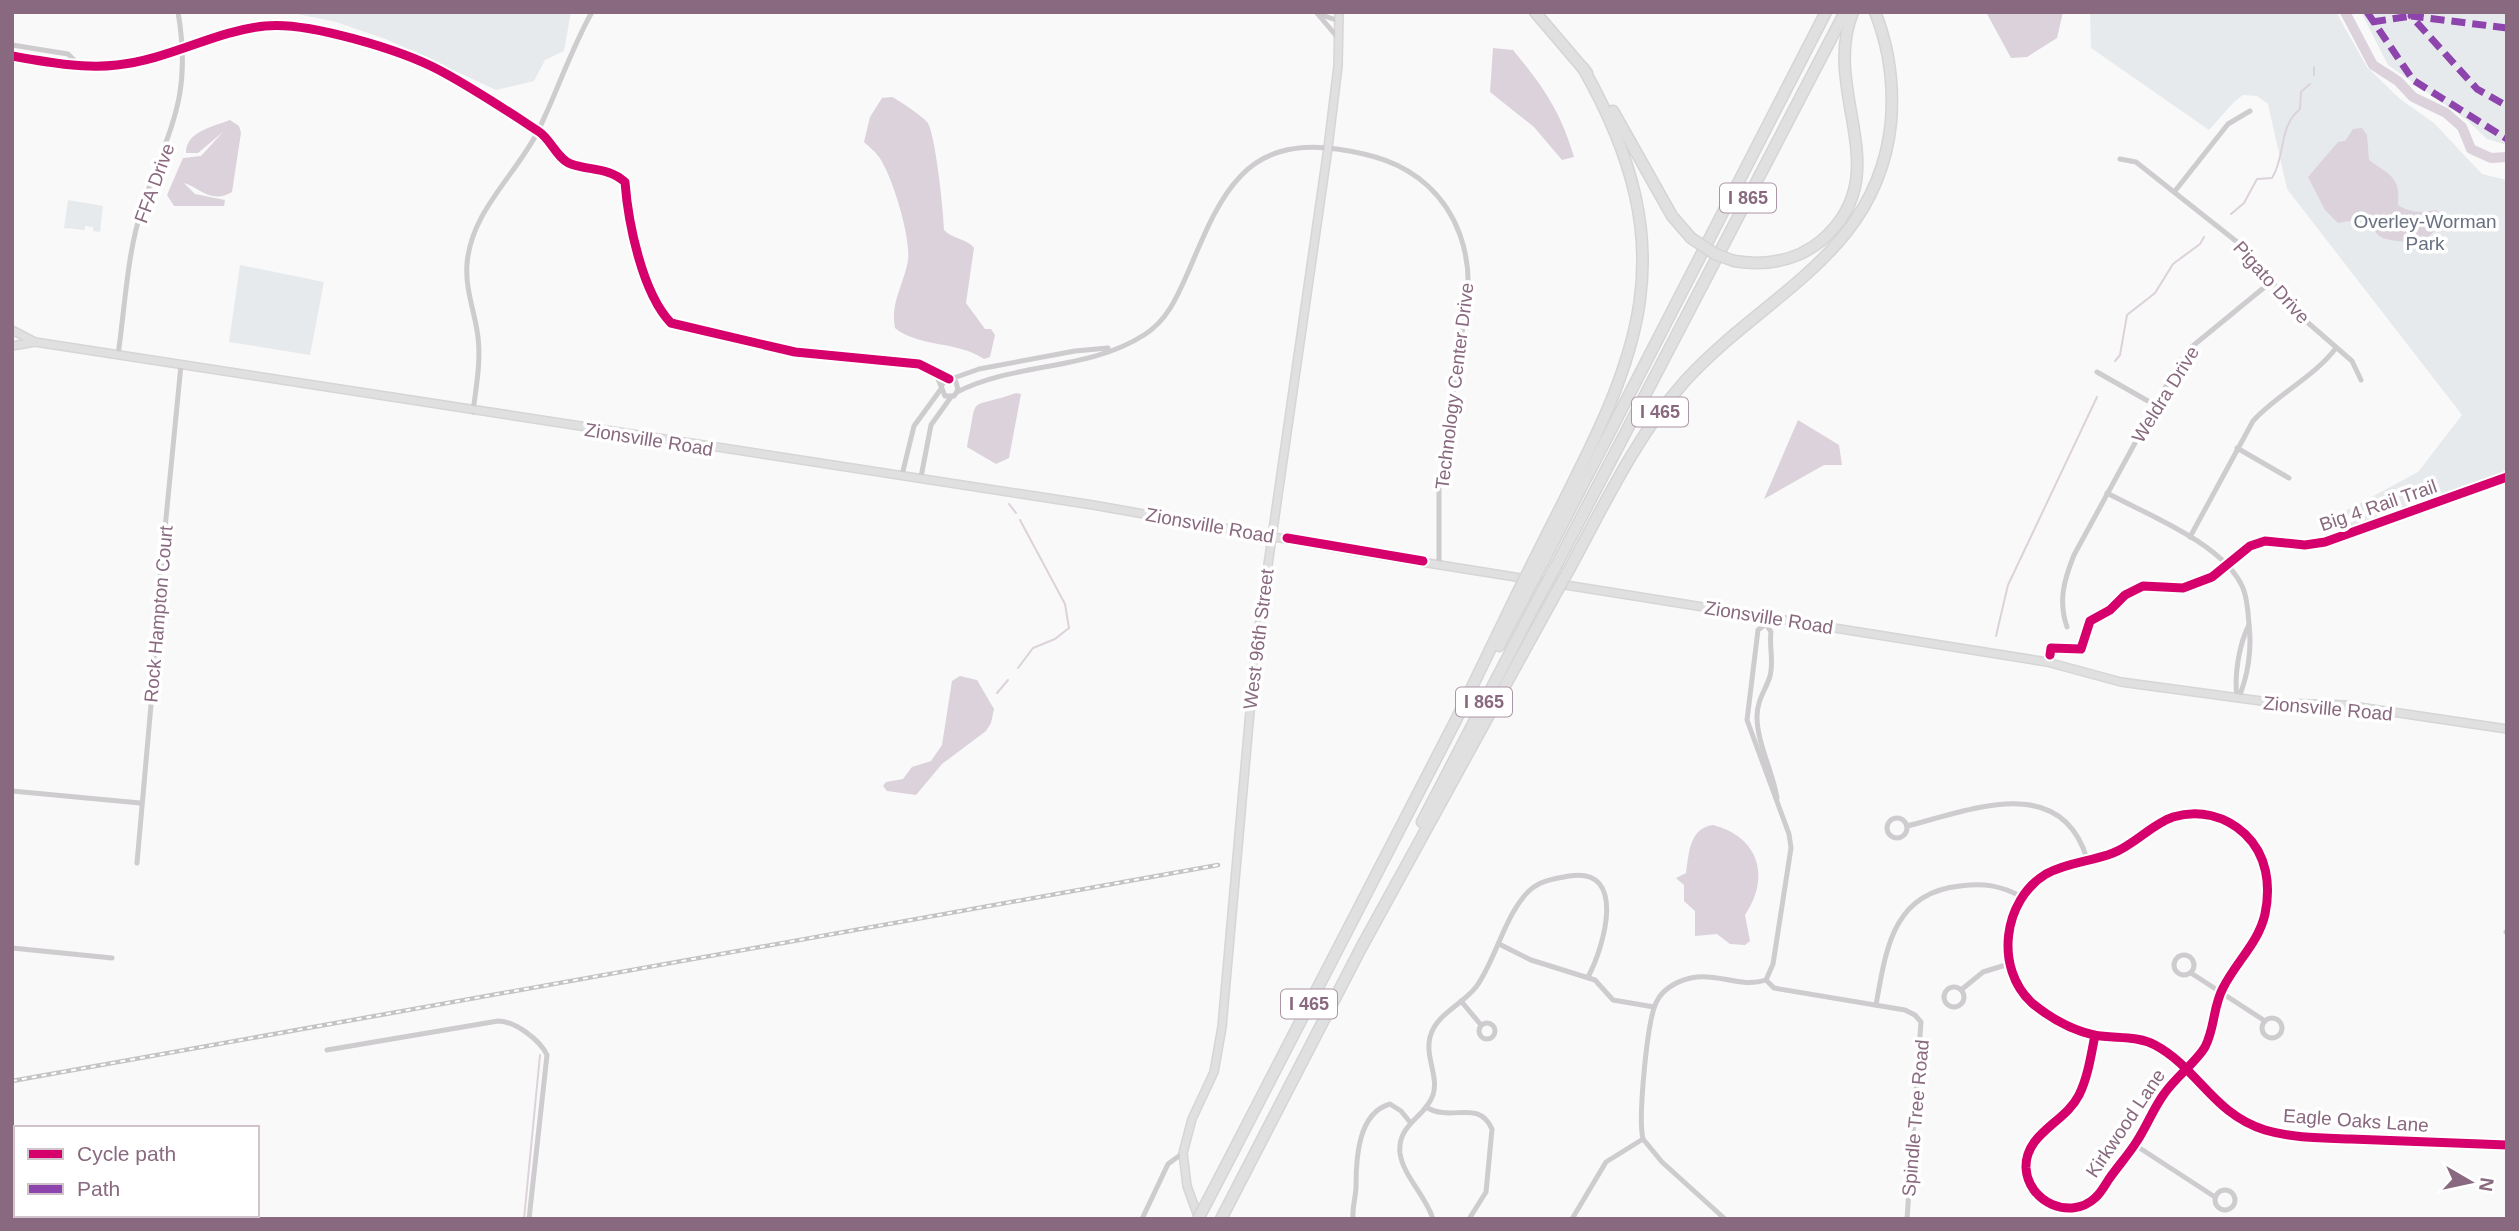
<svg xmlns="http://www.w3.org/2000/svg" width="2519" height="1231" font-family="Helvetica,sans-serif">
	<rect width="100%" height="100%" fill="#f9f9f9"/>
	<g fill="#e7eaec">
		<path d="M288 12H571L564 51 545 60 534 81 496 90 388 40 336 22Z"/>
		<path d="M2090 12H2336L2367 67 2400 99 2434 123 2482 174 2507 180V473L2399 515 2341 530 2336 516 2418 472 2462 415 2287 189 2268 104 2257 96 2243 95 2233 103 2209 130 2091 48Z"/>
		<path d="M2361 12H2507V145L2487 139 2467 120 2388 65Z"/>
		<path d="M68 200 103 206 100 232 93 231V227L85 226V230L64 228Z"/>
		<path d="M240 265 324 282 310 355 229 342Z"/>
	</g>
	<g fill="#dcd2db">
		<path d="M1986 12H2063L2057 38 2027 57 2011 58Z"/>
		<path d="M1493 48 1513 50C1543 86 1561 112 1574 157L1562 160 1534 127 1490 92Z"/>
		<path d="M892 97C900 101 922 116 927 122 935 130 944 214 944 230 952 239 968 239 974 248L966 303 985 329H991L995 335 990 357 984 359C958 341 917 347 895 328 890 302 904 285 908 260 911 237 892 175 879 157 875 151 869 147 864 142L870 117 882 98Z"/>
		<path d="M230 120 239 126 241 133 232 192C211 205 197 186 184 183L195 194 225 200 224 206H174L167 195 183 158 201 156 223 132 198 153H186C186 131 213 127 230 120Z"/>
		<path d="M2362 128 2367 135 2369 160C2389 175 2401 176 2398 205 2410 213 2422 213 2435 210L2443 214C2442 222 2430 238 2423 241 2414 243 2385 242 2378 235 2373 231 2372 222 2366 217L2357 215 2350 221 2338 223 2325 210 2308 177 2338 142 2345 141 2353 129Z"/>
		<path d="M1016 393 1021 394 1009 458 996 464 967 447C979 391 965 411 1016 393Z"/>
		<path d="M1798 420 1839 445 1842 465H1824L1764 499Z"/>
		<path d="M960 676 977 680 994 709 991 723 986 731 942 764 916 795 887 791 883 786 886 782 903 779 912 767 931 761 942 745 952 681Z"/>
		<path d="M1713 825C1759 837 1771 877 1745 915L1750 941 1745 945 1730 944 1717 934 1695 936V911L1684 901V885L1676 878 1686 873C1689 854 1689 828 1713 825Z"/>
	</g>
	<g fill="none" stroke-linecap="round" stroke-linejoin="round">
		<g stroke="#dcd2db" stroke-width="2">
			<path d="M2314 75V67"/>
			<path d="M2231 214 2244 203 2257 179 2272 178C2286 156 2278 127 2300 109L2301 92 2310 84"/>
			<path d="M2115 361 2120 355 2127 315 2155 293 2173 264 2200 244 2204 237"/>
			<path d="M1009 504 1016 513"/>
			<path d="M1996 636 2008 585 2097 397"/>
			<path d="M1018 668 1033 648 1055 639 1069 628 1065 604 1020 520"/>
			<path d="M997 693 1008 680"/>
			<path d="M524 1219 540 1055"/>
		</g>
		<path stroke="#dcd2db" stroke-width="10" d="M2345 12 2373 65 2398 81 2413 97 2446 113 2462 127 2471 149 2491 158 2507 157"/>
		<defs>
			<g id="secondary">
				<path d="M12 330 35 342"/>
				<path d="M12 346 35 342 1093 505 1359 552 2047 662 2121 682 2276 703 2345 705 2507 729"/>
				<path d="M1199 1219 1187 1186 1183 1153 1192 1119 1214 1072 1222 1027 1255 655 1328 148 1338 66 1339 12"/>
			</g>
			<g id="highway">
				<path d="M1535 12 1587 73"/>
				<path d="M1613 111 1672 216 1691 238"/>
				<path d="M1734 261C1765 266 1796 261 1821 241 1900 174 1820 92 1853 12"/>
				<path d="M1534 560C1627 374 1698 270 1583 68"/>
				<path d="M1543 562 1826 12"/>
				<path d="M1557 564 1845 12"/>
				<path d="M1571 566C1605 503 1637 435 1685 381 1764 294 1878 254 1891 122 1894 84 1889 47 1875 12"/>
				<path d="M1499 646 1524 598"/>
				<path d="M1422 822 1538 599"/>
				<path d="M1233 1152 1456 720 1516 596"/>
				<path d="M1221 1219 1361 948 1551 602"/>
			</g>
		</defs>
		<use href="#secondary" stroke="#d7d5d6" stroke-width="10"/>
		<use href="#highway" stroke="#d6d5d6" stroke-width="13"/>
		<g stroke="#ceccce" stroke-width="5">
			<path d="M1316 12 1339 39"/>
			<path d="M1319 14 1339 21"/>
			<path d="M12 45 68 54 77 63"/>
			<path d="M12 56C46 62 83 69 117 65 168 60 215 31 265 26 307 21 401 50 439 70 473 88 506 110 538 131 551 139 557 159 571 164 591 171 608 167 625 182 628 222 642 293 671 323L795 352 919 364 949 379"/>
			<path d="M2120 159 2136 162 2246 249 2299 315 2352 361 2361 380"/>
			<path d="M2175 191 2228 124 2250 111"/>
			<path d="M118 355C125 307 127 254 142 208 168 129 193 100 178 12"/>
			<path d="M2097 372 2155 405"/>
			<path d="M936 374 945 396H954L958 390 956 382 946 380 941 386"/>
			<path d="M951 379 979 369 1075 351 1108 348"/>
			<path d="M957 392C1016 362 1088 371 1144 335 1168 320 1178 295 1189 270 1220 197 1243 136 1337 149 1371 154 1402 162 1428 186 1458 214 1470 253 1468 292L1439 489V563"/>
			<path d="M473 412C476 387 481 362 478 337 475 312 465 290 467 264 471 212 514 177 537 133 557 93 570 51 592 12"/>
			<path d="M2237 448 2289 478"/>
			<path d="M902 475 914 426 941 389"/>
			<path d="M921 477 931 425 951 397"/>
			<path d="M2107 493C2148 515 2224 544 2243 588 2248 601 2248 613 2249 625 2252 649 2248 677 2238 699"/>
			<path d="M2190 537 2253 421C2279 393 2313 378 2336 348"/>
			<path d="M1766 624 1771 632C1769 647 1774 661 1770 676 1766 690 1757 699 1757 717 1757 743 1773 772 1777 798"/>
			<path d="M2067 627C2058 601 2064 580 2074 555L2171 377 2189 349 2272 281"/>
			<path d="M2237 697C2234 676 2239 644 2249 625"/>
			<path d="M12 791 140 803"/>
			<circle cx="1897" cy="828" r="10"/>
			<path d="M1907 826C1971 810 2061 772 2087 859"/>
			<path d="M137 863 154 671V641L181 365"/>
			<path d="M2506 932H2507"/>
			<path d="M1499 944 1531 960 1595 980 1613 1000 1654 1007"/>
			<path d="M12 948 112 958"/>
			<circle cx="2184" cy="965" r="10"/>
			<path d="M2191 973 2265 1021"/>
			<path d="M1766 980 1773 964 1791 848 1789 834 1747 720 1758 630 1766 624 1767 617"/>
			<path d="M1766 980 1774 988 1905 1010 1915 1015 1921 1022 1907 1219"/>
			<circle cx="1954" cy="997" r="10"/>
			<path d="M1961 990 1983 972 2009 964"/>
			<path d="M1461 1001 1481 1025"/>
			<path d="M1876 1005C1886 950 1892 893 1960 886 1984 883 2000 885 2022 897"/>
			<circle cx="2272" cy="1028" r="10"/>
			<circle cx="1487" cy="1031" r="8"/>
			<path d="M2095 1035C2091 1055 2088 1077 2079 1095 2065 1123 2025 1133 2026 1168 2028 1202 2070 1221 2095 1198 2101 1193 2105 1185 2109 1179 2118 1166 2129 1154 2137 1141 2147 1126 2153 1109 2164 1094 2175 1078 2197 1061 2205 1047 2215 1028 2213 1006 2223 988 2236 962 2259 942 2265 914 2271 885 2267 855 2245 834 2226 816 2199 809 2173 817 2152 824 2134 845 2113 853 2090 862 2068 862 2046 874 2003 900 1994 968 2032 1003 2049 1017 2072 1030 2094 1035 2115 1039 2136 1035 2155 1045 2198 1068 2213 1114 2265 1130 2292 1138 2322 1138 2351 1139 2403 1141 2455 1143 2507 1145"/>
			<path d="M327 1050 498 1021C515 1021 540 1040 547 1055L529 1219"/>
			<path d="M1426 1107C1452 1123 1478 1098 1492 1129L1486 1192 1469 1219"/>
			<path d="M1643 1139C1638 1119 1647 1018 1657 1001 1664 987 1681 979 1697 977 1720 974 1742 988 1766 980"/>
			<path d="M2135 1145 2215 1197"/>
			<circle cx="2225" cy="1200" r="10"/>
			<path d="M1142 1219 1168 1164 1183 1153"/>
			<path d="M1353 1219C1352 1207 1356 1197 1356 1186 1356 1158 1358 1113 1390 1104L1401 1111 1410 1122"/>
			<path d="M1433 1219C1426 1196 1403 1176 1400 1153 1397 1124 1425 1118 1433 1095 1439 1077 1425 1057 1430 1037 1436 1014 1462 1005 1476 987 1496 960 1505 913 1530 890 1541 880 1554 879 1569 876 1628 866 1604 947 1588 977"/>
			<path d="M1572 1219 1606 1162 1643 1139 1662 1162 1725 1219"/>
		</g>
		<use href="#secondary" stroke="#e1e0e1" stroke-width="7"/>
		<use href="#highway" stroke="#e1e0e1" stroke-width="10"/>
		<defs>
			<path id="rail" d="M12 1081 1218 865"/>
		</defs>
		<use href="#rail" stroke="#c5c3c4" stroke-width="4.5"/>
		<use href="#rail" stroke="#fff" stroke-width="2" stroke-dasharray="5" stroke-linecap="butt"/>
		<defs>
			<g id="highway-bridge">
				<path d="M1691 238 1715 254 1734 261"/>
				<path d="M1516 596 1534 560"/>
				<path d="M1524 598 1543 562"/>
				<path d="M1538 599 1557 564"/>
				<path d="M1551 602 1571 566"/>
				<path d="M1198 1219 1233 1152"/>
			</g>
		</defs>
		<use href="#highway-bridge" stroke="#d6d5d6" stroke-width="13" stroke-linecap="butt"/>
		<use href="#highway-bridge" stroke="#e1e0e1" stroke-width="10"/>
		<g stroke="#8e44ad" stroke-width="7" stroke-dasharray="14 7" stroke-linecap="butt">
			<path d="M2367 12 2413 80 2507 139"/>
			<path d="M2372 22 2411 16"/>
			<path d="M2507 28 2411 16 2477 89 2507 106"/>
		</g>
		<defs>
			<g id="cycleway">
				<path d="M12 56C46 62 83 69 117 65 168 60 215 31 265 26 307 21 401 50 439 70 473 88 506 110 538 131 551 139 557 159 571 164 591 171 608 167 625 182 628 222 642 293 671 323L795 352 919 364 949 379"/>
				<path d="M1287 538 1423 561"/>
				<path d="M2050 655 2051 648 2081 649 2090 621 2110 610 2125 595 2143 586 2183 588 2212 577 2250 546 2265 541 2305 545 2325 542 2507 477"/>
				<path d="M2095 1035C2091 1055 2088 1077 2079 1095 2065 1123 2025 1133 2026 1168 2028 1202 2070 1221 2095 1198 2101 1193 2105 1185 2109 1179 2118 1166 2129 1154 2137 1141 2147 1126 2153 1109 2164 1094 2175 1078 2197 1061 2205 1047 2215 1028 2213 1006 2223 988 2236 962 2259 942 2265 914 2271 885 2267 855 2245 834 2226 816 2199 809 2173 817 2152 824 2134 845 2113 853 2090 862 2068 862 2046 874 2003 900 1994 968 2032 1003 2049 1017 2072 1030 2094 1035 2115 1039 2136 1035 2155 1045 2198 1068 2213 1114 2265 1130 2292 1138 2322 1138 2351 1139 2403 1141 2455 1143 2507 1145"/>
			</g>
		</defs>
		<use href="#cycleway" stroke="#fff" stroke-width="13"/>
		<use href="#cycleway" stroke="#d6006c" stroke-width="9"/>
	</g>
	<g text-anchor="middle" stroke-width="7" stroke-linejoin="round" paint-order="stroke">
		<g fill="#fff" stroke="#ac96a5" stroke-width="2">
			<rect x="1720" y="183.5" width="56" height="29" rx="5"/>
			<rect x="1632" y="397.5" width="56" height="29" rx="5"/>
			<rect x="1456" y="687.5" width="56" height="29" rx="5"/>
			<rect x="1281" y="989.5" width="56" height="29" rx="5"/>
		</g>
		<g font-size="18" font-weight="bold" fill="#89697f">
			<text x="1748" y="204">I 865</text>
			<text x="1660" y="418">I 465</text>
			<text x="1484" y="708">I 865</text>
			<text x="1309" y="1010">I 465</text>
		</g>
		<g font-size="19" fill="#89697f" stroke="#fff">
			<text transform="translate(154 183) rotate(-70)" y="7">FFA Drive</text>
			<text transform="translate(2272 282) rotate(48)" y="7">Pigato Drive</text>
			<text transform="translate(1454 386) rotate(-83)" y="7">Technology Center Drive</text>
			<text transform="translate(2165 394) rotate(-58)" y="7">Weldra Drive</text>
			<text transform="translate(649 439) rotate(9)" y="7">Zionsville Road</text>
			<text transform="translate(2378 505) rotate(-19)" y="7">Big 4 Rail Trail</text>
			<text transform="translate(1210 525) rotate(10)" y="7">Zionsville Road</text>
			<text transform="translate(158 614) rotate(-85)" y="7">Rock Hampton Court</text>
			<text transform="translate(1769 617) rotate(9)" y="7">Zionsville Road</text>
			<text transform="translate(1258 639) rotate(-83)" y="7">West 96th Street</text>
			<text transform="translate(2328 708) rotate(5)" y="7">Zionsville Road</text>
			<text transform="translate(1915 1118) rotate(-85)" y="7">Spindle Tree Road</text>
			<text transform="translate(2356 1120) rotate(4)" y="7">Eagle Oaks Lane</text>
			<text transform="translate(2125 1123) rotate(-56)" y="7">Kirkwood Lane</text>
		</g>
		<g font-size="19" fill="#687080" stroke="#fff">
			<text x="2425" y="228">Overley-Worman<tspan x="2425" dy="22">Park</tspan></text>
		</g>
	</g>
	<rect width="2519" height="1231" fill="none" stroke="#89697f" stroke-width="28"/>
	<rect x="14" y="1126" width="245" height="91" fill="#ffffff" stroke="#d0c3cc" stroke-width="2"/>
	<rect x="28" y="1149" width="35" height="10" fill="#d6006c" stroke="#d0c3cc" stroke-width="2"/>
	<text x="77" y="1161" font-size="21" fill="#89697f">Cycle path</text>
	<rect x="28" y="1184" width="35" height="10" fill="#8e44ad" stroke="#d0c3cc" stroke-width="2"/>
	<text x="77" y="1196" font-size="21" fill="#89697f">Path</text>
	<g transform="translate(2470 1182) rotate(99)" stroke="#ffffff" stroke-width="5" paint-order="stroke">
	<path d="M0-5L12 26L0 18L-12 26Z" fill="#89697f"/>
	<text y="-10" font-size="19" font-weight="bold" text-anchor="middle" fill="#89697f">N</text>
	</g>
</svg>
